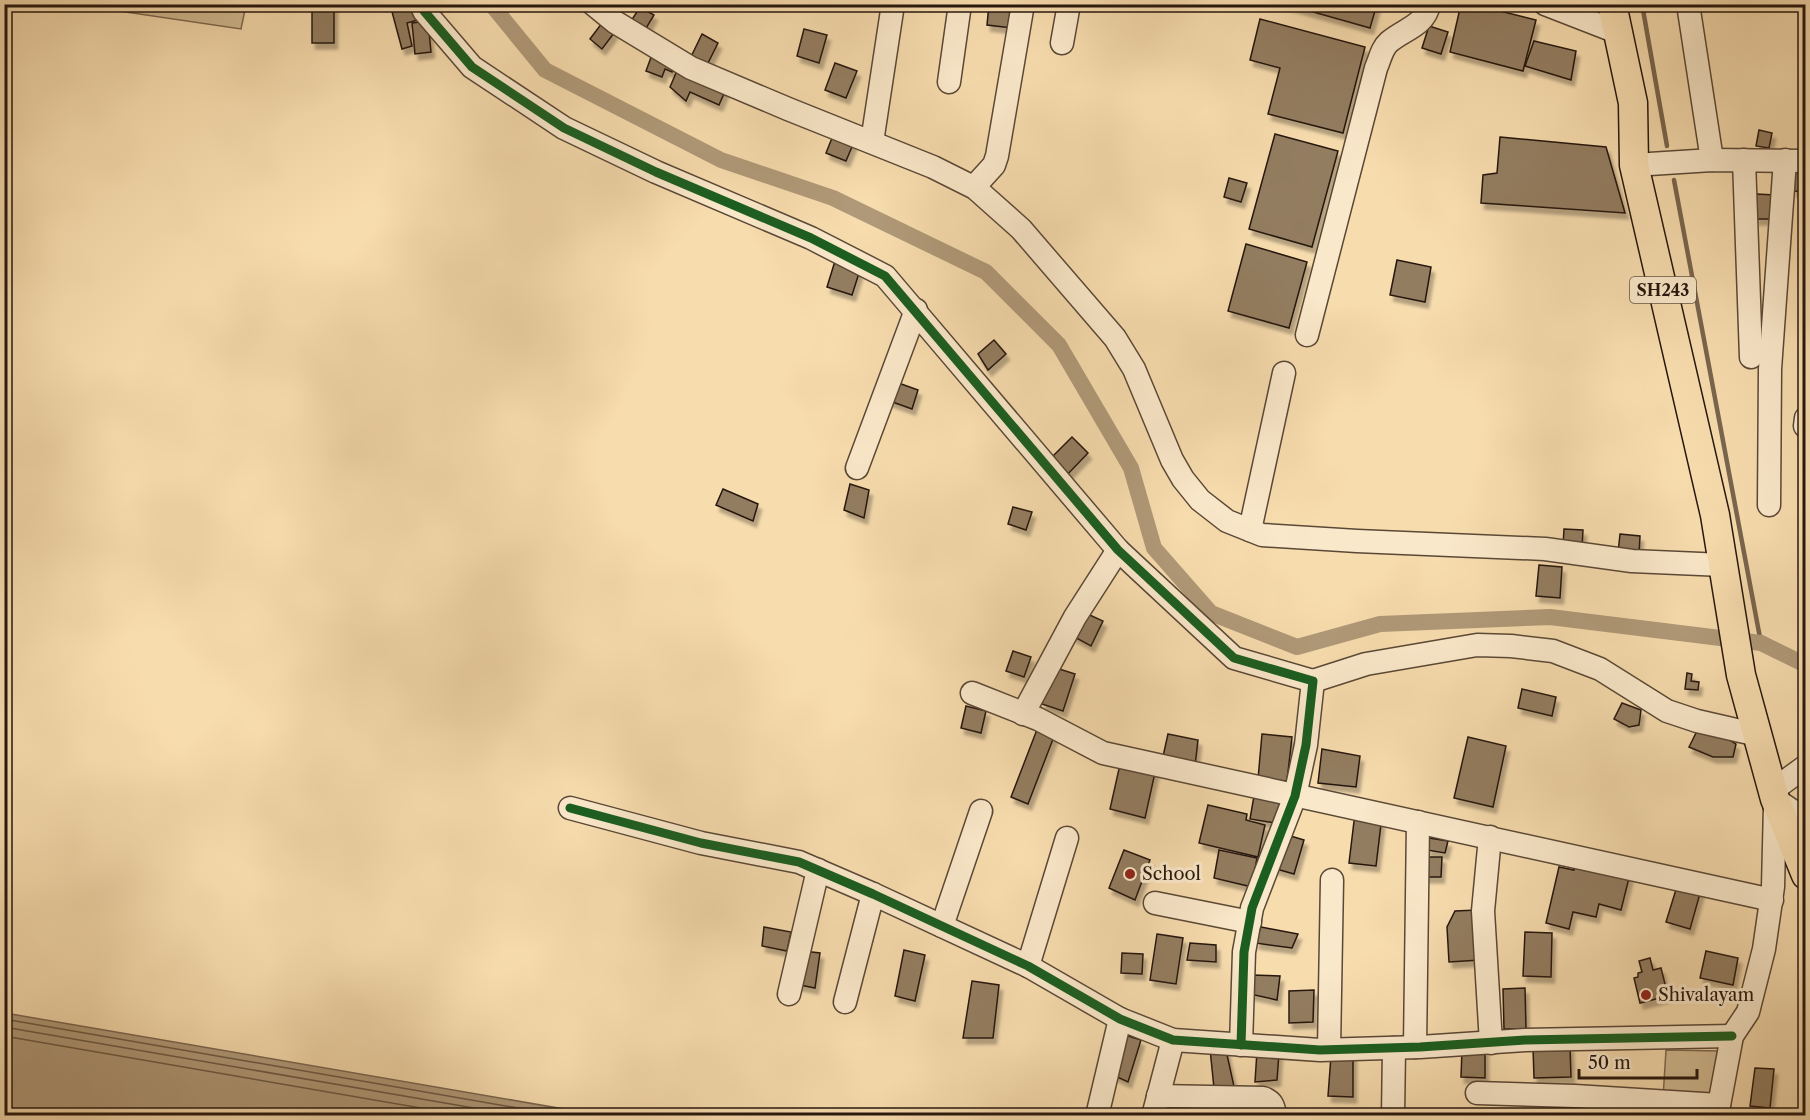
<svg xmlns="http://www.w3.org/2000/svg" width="1810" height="1120" font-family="'Libre Caslon Text',serif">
	<defs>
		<filter id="shadow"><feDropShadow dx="3.5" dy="6" stdDeviation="1.5" flood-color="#0004"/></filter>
	</defs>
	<rect width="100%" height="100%" fill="#f7dcae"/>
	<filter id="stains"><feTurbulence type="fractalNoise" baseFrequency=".00333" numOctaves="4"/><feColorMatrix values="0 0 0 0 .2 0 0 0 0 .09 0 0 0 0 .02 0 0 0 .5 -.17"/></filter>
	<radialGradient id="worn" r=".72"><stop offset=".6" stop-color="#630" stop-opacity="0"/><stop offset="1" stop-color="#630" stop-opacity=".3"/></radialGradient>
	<g fill="#d3bb93" stroke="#7c6950" stroke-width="1.5">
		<path d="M78 5H246L241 29Z"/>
		<path d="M1666 1050 1720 1051 1718 1098H1663Z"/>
	</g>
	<path fill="#b09978" stroke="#79654e" stroke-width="1.5" d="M5 1013 599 1115H5Z"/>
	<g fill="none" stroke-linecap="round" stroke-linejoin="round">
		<g stroke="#6b5843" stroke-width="1.5">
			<path d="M4 1019 564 1116"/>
			<path d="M4 1027 520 1116"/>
			<path d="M4 1036 467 1116"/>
		</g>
		<g stroke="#79654e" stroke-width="4.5">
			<path d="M1642 4 1667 146"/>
			<path d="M1674 180 1761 643"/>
		</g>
		<path stroke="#b09978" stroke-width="16" d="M491 4 545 70 721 160 833 198 986 272 1059 345 1131 468 1154 548 1211 613 1297 647 1380 624 1550 617 1761 643 1806 665"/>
	</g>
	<g fill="#937d61" stroke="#26170e" stroke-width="1.5" filter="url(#shadow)">
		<path d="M404 4H417L421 19 407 23 412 46 402 49 391 8Z"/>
		<path d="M989 4H1014L1012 28 987 25Z"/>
		<path d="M1285 4H1377L1370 28Z"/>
		<path d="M1461 4H1472L1536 20 1523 71 1450 52Z"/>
		<path d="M312 5 334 6V43H312Z"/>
		<path d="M640 7 654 15 645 30 631 21Z"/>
		<path d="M1260 19 1365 47 1343 133 1268 114 1280 68 1250 60Z"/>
		<path d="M428 21 431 52 415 54 412 23Z"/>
		<path d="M602 23 614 33 602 49 590 39Z"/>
		<path d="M1429 26 1448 32 1441 54 1422 48Z"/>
		<path d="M804 29 827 35 819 63 797 56Z"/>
		<path d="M702 34 718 43 705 69 689 61Z"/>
		<path d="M1534 41 1576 51 1571 80 1525 66Z"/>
		<path d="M654 49 674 63 672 72 665 69 662 77 646 71Z"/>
		<path d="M835 63 857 71 846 98 825 90Z"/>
		<path d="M679 66 727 87 719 105 690 92 686 101 670 87Z"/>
		<path d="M1759 130 1772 133 1769 148 1756 146Z"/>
		<path d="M834 133 854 142 846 161 826 153Z"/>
		<path d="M1275 134 1338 151 1312 247 1249 229Z"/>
		<path d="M1500 137 1606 147 1625 213 1481 203 1483 175 1497 173Z"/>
		<path d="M1795 166 1806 168V192L1793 191Z"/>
		<path d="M1229 178 1247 183 1241 202 1224 197Z"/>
		<path d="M1756 194 1775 195 1774 219H1755Z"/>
		<path d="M1246 244 1307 262 1289 328 1228 311Z"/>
		<path d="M1397 260 1431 267 1425 302 1390 295Z"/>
		<path d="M835 261 860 270 852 295 827 287Z"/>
		<path d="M994 340 1006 354 988 370 978 354Z"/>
		<path d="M893 381 918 390 912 409 887 400Z"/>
		<path d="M1072 437 1088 453 1065 477 1048 461Z"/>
		<path d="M850 484 869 490 864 518 844 510Z"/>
		<path d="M723 489 758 504 753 521 716 505Z"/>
		<path d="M1013 507 1032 512 1026 530 1008 524Z"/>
		<path d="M1564 529 1583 530 1582 547 1563 546Z"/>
		<path d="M1620 534 1640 536 1639 555 1618 553Z"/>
		<path d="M1539 565 1562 567 1560 598 1536 596Z"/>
		<path d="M1081 611 1103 621 1091 646 1069 634Z"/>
		<path d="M1013 651 1031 657 1024 677 1006 671Z"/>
		<path d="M1053 667 1075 674 1063 711 1042 704Z"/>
		<path d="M1687 673 1692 674 1691 681 1699 682 1698 690 1685 689Z"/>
		<path d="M1522 689 1556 697 1552 716 1518 708Z"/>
		<path d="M1622 703 1641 710 1639 725 1629 727 1614 719Z"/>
		<path d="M966 706 986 711 981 733 961 728Z"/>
		<path d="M1038 727 1055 734 1028 804 1011 797Z"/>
		<path d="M1696 733 1722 735 1736 744 1733 757H1713L1689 747Z"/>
		<path d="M1168 734 1198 740 1195 766 1162 761Z"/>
		<path d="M1262 734 1292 737 1287 781 1258 779Z"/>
		<path d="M1468 737 1506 746 1493 807 1454 798Z"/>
		<path d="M1322 749 1360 756 1356 787 1318 783Z"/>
		<path d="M1121 760 1156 768 1145 818 1110 809Z"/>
		<path d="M1254 796 1285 802 1281 824 1250 819Z"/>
		<path d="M1208 805 1247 814 1246 820 1265 825 1258 857 1199 843Z"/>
		<path d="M1355 813 1382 816 1376 866 1349 863Z"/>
		<path d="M1284 834 1304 840 1294 874 1273 868Z"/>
		<path d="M1429 838 1448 841 1445 853 1427 850Z"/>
		<path d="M1124 850 1150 860 1135 900 1109 888Z"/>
		<path d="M1219 850 1257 858 1252 887 1214 878Z"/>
		<path d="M1421 857H1442L1441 877H1421Z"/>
		<path d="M1577 857 1631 870 1621 910 1599 904 1596 917 1573 912 1569 929 1546 923 1559 867 1574 870Z"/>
		<path d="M1678 883 1701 890 1690 929 1666 922Z"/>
		<path d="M1477 910 1480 960 1449 962 1447 927 1455 911Z"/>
		<path d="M764 927 791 932 787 951 762 946Z"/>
		<path d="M1261 927 1298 934 1292 948 1255 943Z"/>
		<path d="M1525 932 1552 933 1551 977 1523 976Z"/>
		<path d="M1157 934 1183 938 1176 984 1150 980Z"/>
		<path d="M1190 943 1216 945V962L1187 960Z"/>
		<path d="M904 950 925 955 915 1001 895 996Z"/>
		<path d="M803 951 820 953 815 988 795 984Z"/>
		<path d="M1706 951 1738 958 1733 985 1700 978Z"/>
		<path d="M1122 953 1143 954 1142 974 1121 973Z"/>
		<path d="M1650 958 1653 970 1661 968 1668 996 1640 1003 1634 978 1638 977V973L1642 972 1639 961Z"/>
		<path d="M1252 975 1280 976 1277 1000 1250 994Z"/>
		<path d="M972 981 999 985 993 1038H963Z"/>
		<path d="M1525 988 1526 1029H1504L1503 989Z"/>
		<path d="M1314 990 1313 1022 1289 1023V991Z"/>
		<path d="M1122 1034 1141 1040 1128 1082 1113 1075Z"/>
		<path d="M1570 1046 1571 1077 1534 1078 1533 1047Z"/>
		<path d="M1210 1049 1226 1050 1235 1091 1214 1088Z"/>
		<path d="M1462 1049H1485V1078L1461 1077Z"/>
		<path d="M1257 1051 1279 1053 1277 1080 1255 1082Z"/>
		<path d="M1353 1054V1097L1328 1096 1331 1056Z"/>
		<path d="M1755 1068 1774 1069 1770 1108 1750 1106Z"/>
		<path d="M1224 1105 1226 1116H1196L1195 1109Z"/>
	</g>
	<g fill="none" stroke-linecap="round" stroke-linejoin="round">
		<defs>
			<g id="minor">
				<path d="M421 4 424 11 472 67 564 128 656 172 811 238 885 276 1118 550 1234 658 1313 681 1306 745 1295 796 1252 908 1244 952 1241 1045"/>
				<path d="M593 4 615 22 691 68 788 109 933 167 975 188 1021 229 1115 338 1134 369 1172 460 1183 479 1200 500 1227 521 1262 535 1357 541 1545 549 1632 561 1723 565"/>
				<path d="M1545 4 1617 32"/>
				<path d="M1688 4 1712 160"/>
				<path d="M1062 43 1069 4"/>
				<path d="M949 82 960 4"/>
				<path d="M872 142 893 4"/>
				<path d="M1744 160 1751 357"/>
				<path d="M1634 165 1712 160 1806 161"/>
				<path d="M974 187 994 165 997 156 1023 4"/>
				<path d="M1307 335 1376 68C1380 59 1382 48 1389 42 1404 29 1425 26 1429 4"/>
				<path d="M1805 426 1806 418"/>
				<path d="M857 468 916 310"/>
				<path d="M1769 505 1770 369 1785 160"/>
				<path d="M1250 530 1284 373"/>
				<path d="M1313 681 1366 664 1477 645 1511 646 1553 651 1600 669 1667 711 1697 721 1758 735"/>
				<path d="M972 693 1038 719 1103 753 1772 900"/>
				<path d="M1023 714 1075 617 1118 550"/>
				<path d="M1773 790 1806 766"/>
				<path d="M1775 799 1806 820"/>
				<path d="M570 808 701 843 799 862 873 894 1028 966 1120 1019 1173 1040 1320 1050 1420 1047 1525 1040 1732 1036"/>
				<path d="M1490 837 1483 911 1491 1043"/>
				<path d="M1155 903 1250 922"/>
				<path d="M942 926 981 811"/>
				<path d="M1028 966 1067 838"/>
				<path d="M789 994 818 870"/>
				<path d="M845 1002 873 894"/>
				<path d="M1415 1047 1418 822"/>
				<path d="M1329 1049 1332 880"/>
				<path d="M1477 1093 1575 1096 1719 1105"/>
				<path d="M1158 1096 1263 1098C1272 1101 1274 1106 1275 1116"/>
				<path d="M1097 1116 1120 1019"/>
				<path d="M1153 1116 1173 1040"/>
				<path d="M1393 1116 1394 1048"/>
				<path d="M1717 1116 1732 1036 1748 1012 1764 949 1773 887 1775 805"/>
			</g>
			<path id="major" d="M1612 4 1633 103 1634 165 1715 515 1741 675 1775 799 1806 875"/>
		</defs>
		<use href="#minor" stroke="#5a4836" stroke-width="25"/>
		<use href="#major" stroke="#26170e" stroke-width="31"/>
		<use href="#minor" stroke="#fae8ca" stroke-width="22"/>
		<use href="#major" stroke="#f7dcae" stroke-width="28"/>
		<defs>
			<g id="cycleway">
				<path d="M421 4 424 11 472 67 564 128 656 172 811 238 885 276 1118 550 1234 658 1313 681 1306 745 1295 796 1252 908 1244 952 1241 1045"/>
				<path d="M570 808 701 843 799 862 873 894 1028 966 1120 1019 1173 1040 1320 1050 1420 1047 1525 1040 1732 1036"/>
			</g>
		</defs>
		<use href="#cycleway" stroke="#fae8ca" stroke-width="13"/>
		<use href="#cycleway" stroke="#1b5e20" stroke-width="9"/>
	</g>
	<g fill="#8f2418" stroke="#fae8ca" stroke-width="2">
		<circle cx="1130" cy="874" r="6"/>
		<circle cx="1646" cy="995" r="6"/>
	</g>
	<g text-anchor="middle" stroke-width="6" stroke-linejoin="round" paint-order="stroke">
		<rect fill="#fae8ca" stroke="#665646" stroke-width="1.5" x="1630" y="277" width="66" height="26" rx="4.5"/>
		<g font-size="16" font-weight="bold" fill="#26170e">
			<text x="1663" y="296">SH243</text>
		</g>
		<g font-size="18" fill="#26170e" stroke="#fae8ca" text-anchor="start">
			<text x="1142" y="880">School</text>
			<text x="1658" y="1001">Shivalayam</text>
		</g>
	</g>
	<rect width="1810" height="1120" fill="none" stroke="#f7dcae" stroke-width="24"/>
	<rect x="6" y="6" width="1798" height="1108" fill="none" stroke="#26170e" stroke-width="3"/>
	<rect x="12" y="12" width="1786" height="1096" fill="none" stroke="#26170e" stroke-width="1.5"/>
	<path d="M1579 1069v9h118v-9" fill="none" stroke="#26170e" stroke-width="3"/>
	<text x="1588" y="1069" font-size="18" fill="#26170e" stroke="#fae8ca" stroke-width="4.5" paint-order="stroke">50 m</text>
	<rect width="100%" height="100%" filter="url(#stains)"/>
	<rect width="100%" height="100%" fill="url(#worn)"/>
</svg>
